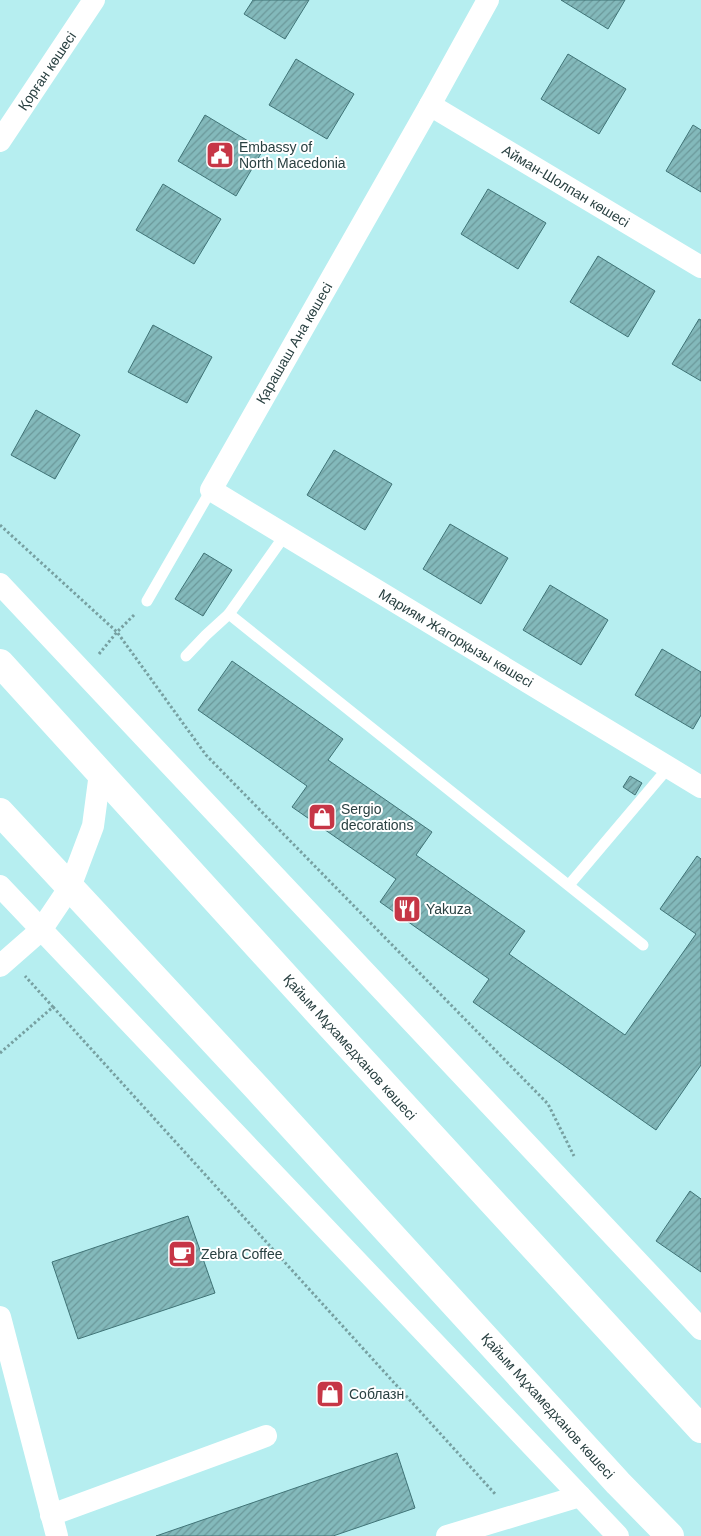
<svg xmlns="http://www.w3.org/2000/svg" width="701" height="1536" font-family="Arial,sans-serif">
	<defs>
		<pattern id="building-hatch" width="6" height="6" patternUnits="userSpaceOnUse" patternTransform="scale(1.25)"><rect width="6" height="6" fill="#83b9bb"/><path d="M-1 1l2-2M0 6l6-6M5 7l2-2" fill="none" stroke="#6b989a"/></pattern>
	</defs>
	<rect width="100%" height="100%" fill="#b6eef0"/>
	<g fill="url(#building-hatch)" stroke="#407477">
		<path d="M253 0H309L285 39 244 14Z"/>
		<path d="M561 0H625L608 29Z"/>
		<path d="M568 54 626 89 599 134 541 99Z"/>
		<path d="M296 59 354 94 327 139 269 105Z"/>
		<path d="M205 115 263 150 236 196 178 161Z"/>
		<path d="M693 125 701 130V192L666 171Z"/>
		<path d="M163 184 221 219 194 264 136 230Z"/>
		<path d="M488 189 546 223 518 269 461 234Z"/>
		<path d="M598 256 655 291 628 337 570 302Z"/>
		<path d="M699 319 701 320V381L672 364Z"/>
		<path d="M153 325 212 357 187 403 128 372Z"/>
		<path d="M36 410 80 435 55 479 11 455Z"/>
		<path d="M334 450 392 484 365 530 307 495Z"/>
		<path d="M450 524 508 558 481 604 423 569Z"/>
		<path d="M204 553 232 570 203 616 175 599Z"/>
		<path d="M550 585 608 620 581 665 523 630Z"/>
		<path d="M662 649 701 672V715L693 729 635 695Z"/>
		<path d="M232 661 343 739 328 760 432 832 416 855 525 931 509 954 625 1035 696 934 660 909 697 856 701 859V1065L656 1130 473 1002 489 979 380 902 396 879 292 807 307 786 198 710Z"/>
		<path d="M630 776 642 783 635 795 623 787Z"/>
		<path d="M690 1191 701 1199V1272L656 1241Z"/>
		<path d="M188 1216 215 1293 78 1339 52 1262Z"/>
		<path d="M397 1453 415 1508 333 1536H156Z"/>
	</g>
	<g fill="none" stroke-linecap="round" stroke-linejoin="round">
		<g stroke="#77a0a1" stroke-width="3" stroke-dasharray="2.5 2.5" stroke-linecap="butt">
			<path d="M0 525 117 632 206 755 548 1104 574 1156"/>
			<path d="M99 654 117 632 135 614"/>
			<path d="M53 1007 496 1495"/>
			<path d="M0 1053 53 1007 25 976"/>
		</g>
		<g stroke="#fff" stroke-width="11">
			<path d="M147 601 211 490"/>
			<path d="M229 614 643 945"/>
			<path d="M186 656 206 635 229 614 285 535"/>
			<path d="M569 885 668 768"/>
		</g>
		<g stroke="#fff" stroke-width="22">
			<path d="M488 0 430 105 211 490 701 787"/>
			<path d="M430 105 701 267"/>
			<path d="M0 141 94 0"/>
			<path d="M0 584 701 1329"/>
			<path d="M0 886 618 1536"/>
			<path d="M0 966 41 930 70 887 93 826 100 773"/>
			<path d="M0 1317 57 1536"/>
			<path d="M51 1515 266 1436"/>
			<path d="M447 1536 580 1496"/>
		</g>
		<g stroke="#fff" stroke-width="28">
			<path d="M0 663 316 1010 701 1429"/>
			<path d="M0 812 257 1088 618 1483 670 1536"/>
		</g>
	</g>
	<defs>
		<symbol id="civic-square" viewBox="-11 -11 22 22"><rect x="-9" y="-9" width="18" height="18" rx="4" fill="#c63646" stroke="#fff"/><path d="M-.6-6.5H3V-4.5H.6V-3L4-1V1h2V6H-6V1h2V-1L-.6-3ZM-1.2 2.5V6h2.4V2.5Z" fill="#fff"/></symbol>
		<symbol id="shop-square" viewBox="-11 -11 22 22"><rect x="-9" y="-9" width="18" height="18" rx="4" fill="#c63646" stroke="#fff"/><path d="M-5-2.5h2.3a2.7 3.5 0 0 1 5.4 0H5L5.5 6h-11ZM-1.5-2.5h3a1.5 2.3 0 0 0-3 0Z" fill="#fff"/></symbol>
		<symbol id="restaurant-square" viewBox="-11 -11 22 22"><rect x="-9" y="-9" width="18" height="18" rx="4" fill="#c63646" stroke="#fff"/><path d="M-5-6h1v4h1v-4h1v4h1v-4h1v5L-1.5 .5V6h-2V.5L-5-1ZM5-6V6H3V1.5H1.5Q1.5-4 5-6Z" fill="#fff"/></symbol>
		<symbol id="cafe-square" viewBox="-11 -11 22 22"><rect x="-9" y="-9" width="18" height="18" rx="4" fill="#c63646" stroke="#fff"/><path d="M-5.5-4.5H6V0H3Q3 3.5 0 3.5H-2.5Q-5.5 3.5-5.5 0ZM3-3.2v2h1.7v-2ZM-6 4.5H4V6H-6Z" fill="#fff"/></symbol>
	</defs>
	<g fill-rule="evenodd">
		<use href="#civic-square" x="204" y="139" width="32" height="32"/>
		<use href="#shop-square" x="306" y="801" width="32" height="32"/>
		<use href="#restaurant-square" x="391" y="893" width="32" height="32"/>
		<use href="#cafe-square" x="166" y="1238" width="32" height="32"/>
		<use href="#shop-square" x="314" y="1378" width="32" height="32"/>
	</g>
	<g text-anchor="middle" stroke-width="4" stroke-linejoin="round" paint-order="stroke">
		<g font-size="14" fill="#2a4142" stroke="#fff">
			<text transform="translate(47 71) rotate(-56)" y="5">Қорған көшесі</text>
			<text transform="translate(566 186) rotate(31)" y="5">Айман-Шолпан көшесі</text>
			<text transform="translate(294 343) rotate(-60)" y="5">Қарашаш Ана көшесі</text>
			<text transform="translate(456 638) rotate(31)" y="5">Мариям Жагорқызы көшесі</text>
			<text transform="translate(350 1047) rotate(48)" y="5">Қайым Мұхамедханов көшесі</text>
			<text transform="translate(548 1406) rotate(48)" y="5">Қайым Мұхамедханов көшесі</text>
		</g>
		<g font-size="14" fill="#2a4142" stroke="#fff" text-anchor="start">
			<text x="239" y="152">Embassy of<tspan x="239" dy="16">North Macedonia</tspan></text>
			<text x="341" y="814">Sergio<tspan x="341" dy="16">decorations</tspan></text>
			<text x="426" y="914">Yakuza</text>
			<text x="201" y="1259">Zebra Coffee</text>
			<text x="349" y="1399">Соблазн</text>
		</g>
	</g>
</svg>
